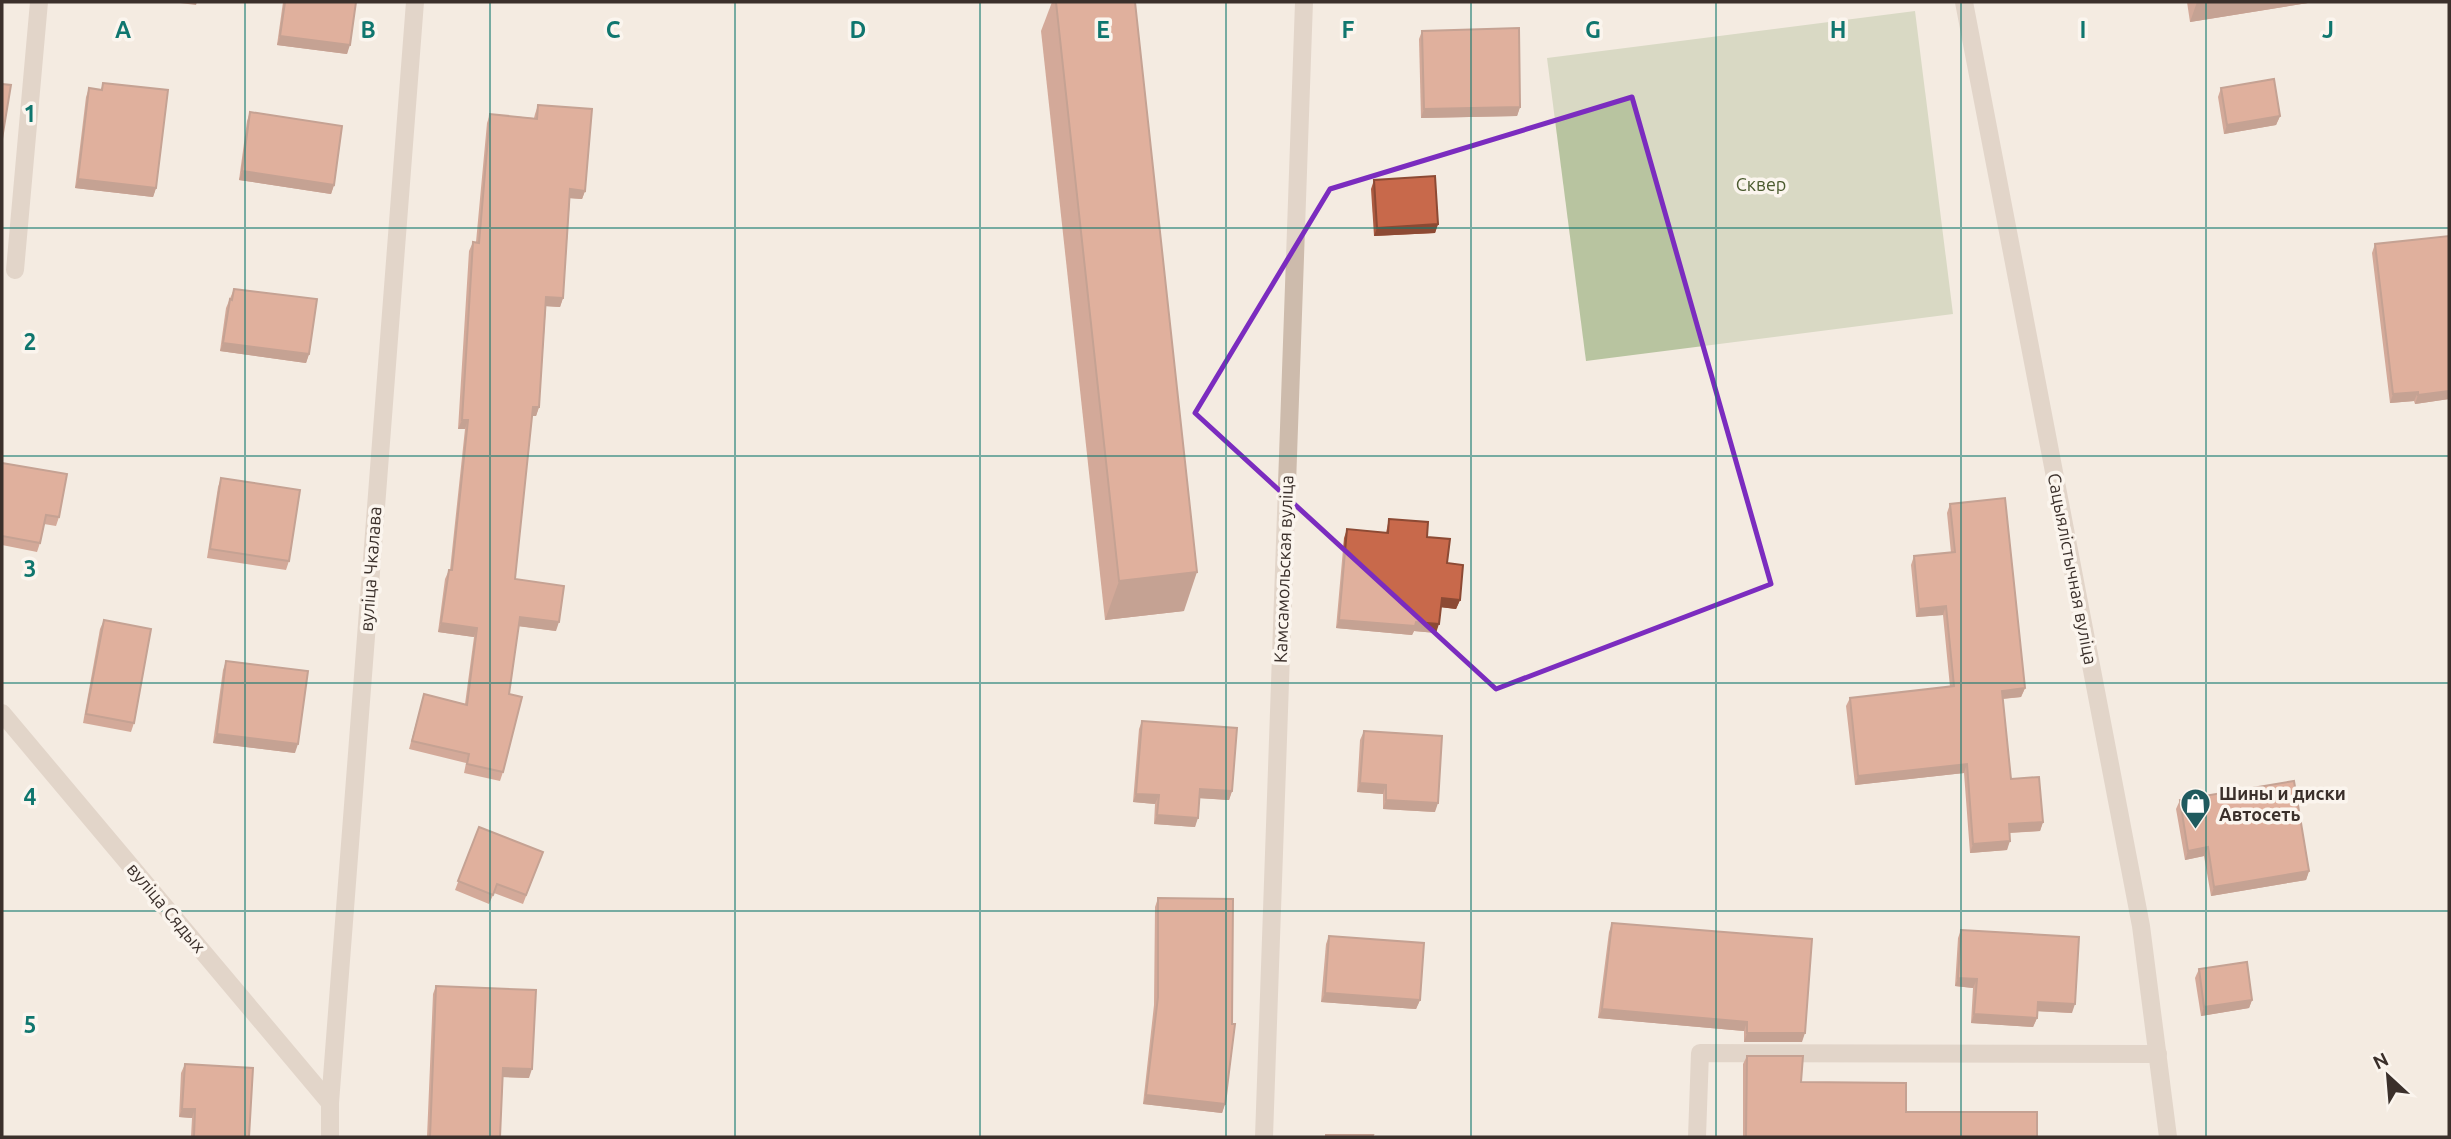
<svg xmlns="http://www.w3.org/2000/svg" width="2451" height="1139" font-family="Ubuntu,sans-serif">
	<rect width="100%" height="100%" fill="#f4ebe1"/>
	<path fill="#b8c4a0" d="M1915 11 1953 314 1586 361 1547 58Z"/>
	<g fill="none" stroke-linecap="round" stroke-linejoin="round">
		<g stroke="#cdbbac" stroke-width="18">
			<path d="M1964 2 2141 926 2168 1137"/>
			<path d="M15 270 39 2"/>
			<path d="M2 713 330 1103"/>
			<path d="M330 1137V1103L415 2"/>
			<path d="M1264 1137 1304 2"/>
			<path d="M1697 1137 1700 1053 2158 1054"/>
		</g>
	</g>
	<g fill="#ac5a40">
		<path d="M283 2H356L347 54 277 45Z"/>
		<path d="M1052 2H1135L1184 611 1105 620 1041 31Z"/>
		<path d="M2187 2H2314L2190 22Z"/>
		<path d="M1422 31 1520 107 1517 116 1421 118 1419 39Z"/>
		<path d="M103 83 156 188 153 197 75 188 86 97 89 88 101 90Z"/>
		<path d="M2221 88 2280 116 2276 125 2224 134 2218 97Z"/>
		<path d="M538 105 585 191 582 199 570 198 563 298 560 307 546 306 539 407 536 416H532L515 579 556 631 519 626 509 694 503 772 500 781 464 773 466 763 409 749 424 694 465 704 474 637 438 632 445 579 449 570H450L465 429H458L469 251 473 242H476L487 123 490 114 534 118 535 114Z"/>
		<path d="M250 112 334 185 331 194 239 180 247 121Z"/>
		<path d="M1374 180 1438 224 1435 233 1374 236 1371 189Z"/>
		<path d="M2449 236V399L2415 404 2414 401 2390 403 2372 253 2375 244Z"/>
		<path d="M234 289 309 354 306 363 220 351 226 308Z"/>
		<path d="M2 463 59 517 56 526 44 524 40 543 37 552 2 545Z"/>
		<path d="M221 478 289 561 286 570 207 558 218 487Z"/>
		<path d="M1950 504 2025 688 2021 697 2003 699 2011 779 2043 822 2040 831 2009 833 2007 850 1970 853 1964 773 1855 785 1846 706 1850 698 1950 687 1943 615 1916 617 1911 565 1914 556 1951 553 1947 513Z"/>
		<path d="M1389 519 1427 537 1447 563 1460 600 1456 609 1441 607 1436 633 1414 631 1412 635 1336 628 1344 538 1347 529 1386 533Z"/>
		<path d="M104 620 134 723 131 732 83 723 100 629Z"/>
		<path d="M226 661 295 753 213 743 223 670Z"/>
		<path d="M1142 721 1232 791 1229 800 1199 798 1195 827 1154 824 1155 804 1133 802 1139 729Z"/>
		<path d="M1364 731 1435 812 1383 809V794L1357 792 1360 740Z"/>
		<path d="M2180 800 2309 871 2306 880 2211 896 2204 856 2185 860 2176 809Z"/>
		<path d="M479 827 543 852 523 904 494 893 489 904 455 890Z"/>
		<path d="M1158 898 1225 1104 1222 1113 1143 1104 1154 1005 1155 907Z"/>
		<path d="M1612 923 1802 1042H1744V1031L1598 1018 1609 932Z"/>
		<path d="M1961 930 2072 1013 2037 1011V1018L2033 1027 1971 1023 1973 988 1955 986 1958 938Z"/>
		<path d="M1329 936 1420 1000 1416 1009 1321 1002 1326 944Z"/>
		<path d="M2199 969 2252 1000 2249 1008 2201 1016 2195 978Z"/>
		<path d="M436 986 529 1078 503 1077 500 1137H427L433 994Z"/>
		<path d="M1747 1056 1801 1082 1906 1112 2037 1137H1743V1064Z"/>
		<path d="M185 1064 249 1137H191L192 1118 179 1117 181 1073Z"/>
	</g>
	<g fill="#8c4a34">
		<path d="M172 2H197L196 5Z"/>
		<path d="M2197 2H2314L2190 22Z"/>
		<path d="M280 36 350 45 347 54 277 45Z"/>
		<path d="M1520 107 1517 116 1421 118 1424 109Z"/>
		<path d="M2280 116 2276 125 2224 134 2227 125Z"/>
		<path d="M242 171 334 185 331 194 239 180Z"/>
		<path d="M78 179 156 188 153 197 75 188Z"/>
		<path d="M570 189 585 191 582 199 567 198Z"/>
		<path d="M1438 224 1435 233 1374 236 1377 228Z"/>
		<path d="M546 297 563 298 560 307 543 306Z"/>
		<path d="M223 343 309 354 306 363 220 351Z"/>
		<path d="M2449 391V399L2415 404 2418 395Z"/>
		<path d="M2418 392 2414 401 2390 403 2393 394Z"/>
		<path d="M533 407H539L536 416H529Z"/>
		<path d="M462 420H468L465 429H458Z"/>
		<path d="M1197 572 1184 611 1105 620 1119 581Z"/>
		<path d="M1442 598 1460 600 1456 609 1439 607Z"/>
		<path d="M1946 606 1943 615 1916 617 1919 609Z"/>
		<path d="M520 617 559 622 556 631 517 626Z"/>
		<path d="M1339 620 1416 622 1439 624 1436 633 1414 631 1412 635 1336 628Z"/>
		<path d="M441 623 477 628 474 637 438 632Z"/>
		<path d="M2025 688 2021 697 1999 699 2002 691Z"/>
		<path d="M217 734 298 744 295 753 213 743Z"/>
		<path d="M1967 764 1964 773 1855 785 1858 776Z"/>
		<path d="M1360 783 1386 785 1383 794 1357 792Z"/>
		<path d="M1200 789 1232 791 1229 800 1197 798Z"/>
		<path d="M1136 794 1159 795 1155 804 1133 802Z"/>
		<path d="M1386 800 1438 803 1435 812 1383 809Z"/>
		<path d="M1157 815 1198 818 1195 827 1154 824Z"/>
		<path d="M2043 822 2040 831 2005 833 2009 824Z"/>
		<path d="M2010 841 2007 850 1970 853 1973 844Z"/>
		<path d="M2208 847 2204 856 2185 860 2188 851Z"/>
		<path d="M2309 871 2306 880 2211 896 2214 887Z"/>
		<path d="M1958 978 1977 979 1973 988 1955 986Z"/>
		<path d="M1325 993 1420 1000 1416 1009 1321 1002Z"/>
		<path d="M2252 1000 2249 1008 2201 1016 2204 1007Z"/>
		<path d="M2038 1002 2075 1004 2072 1013 2034 1011Z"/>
		<path d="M1602 1009 1747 1022 1744 1031 1598 1018Z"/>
		<path d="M1974 1014 2037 1018 2033 1027 1971 1023Z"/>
		<path d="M1747 1033H1805L1802 1042H1744Z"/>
		<path d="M503 1068 532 1069 529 1078 500 1077Z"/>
		<path d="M1146 1095 1225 1104 1222 1113 1143 1104Z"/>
		<path d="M182 1109H195L192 1118 179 1117Z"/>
	</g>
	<g fill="#c8694b" stroke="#8c4a34" stroke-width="2">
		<path d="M285 2H356L350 45 280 36Z"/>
		<path d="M1056 2H1135L1197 572 1119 581Z"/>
		<path d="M1519 28 1520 107 1424 109 1422 31Z"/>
		<path d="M2274 79 2280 116 2227 125 2221 88Z"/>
		<path d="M103 83 168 90 156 188 78 179 89 88 102 90Z"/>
		<path d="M2 84 11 85 2 139Z"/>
		<path d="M538 105 592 109 585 191 570 189 563 298 546 297 539 407H533L515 579 564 586 559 622 520 617 509 694 522 697 503 772 467 764 469 754 412 741 424 694 467 705 477 628 441 623 449 570H452L468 420H462L473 242 479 243 490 114 537 119Z"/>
		<path d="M250 112 342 126 334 185 242 171Z"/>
		<path d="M1435 176 1438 224 1377 228 1374 180Z"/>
		<path d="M2449 236V391L2418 395V392L2393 394 2375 244Z"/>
		<path d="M234 289 317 299 309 354 223 343 230 299 232 300Z"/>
		<path d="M2 463 67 474 59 517 46 515 40 543 2 536Z"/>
		<path d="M221 478 300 490 289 561 210 549Z"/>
		<path d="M2005 498 2025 688 2002 691 2011 779 2039 777 2043 822 2009 824 2010 841 1973 844 1967 764 1858 776 1850 698 1954 686 1946 606 1919 609 1914 556 1955 552 1950 504Z"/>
		<path d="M1389 519 1428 522 1427 537 1450 539 1447 563 1463 565 1460 600 1442 598 1439 624 1416 622 1415 626 1339 620 1347 529 1388 533Z"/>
		<path d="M104 620 151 629 134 723 86 714Z"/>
		<path d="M226 661 308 671 298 744 217 734Z"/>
		<path d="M1142 721 1237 728 1232 791 1200 789 1198 818 1157 815 1159 795 1136 794Z"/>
		<path d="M1364 731 1442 736 1438 803 1386 800V785L1360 783Z"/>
		<path d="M2294 781 2309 871 2214 887 2208 847 2188 851 2180 800Z"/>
		<path d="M479 827 543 852 526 895 497 884 493 895 458 881Z"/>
		<path d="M1158 898 1233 899 1232 1024H1235L1225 1104 1146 1095 1158 997Z"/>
		<path d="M1612 923 1812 939 1805 1033H1747V1022L1602 1009Z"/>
		<path d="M1961 930 2079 937 2075 1004 2038 1002 2037 1018 1974 1014 1977 979 1958 978Z"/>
		<path d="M1329 936 1424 943 1420 1000 1325 993Z"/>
		<path d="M2247 962 2252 1000 2204 1007 2199 969Z"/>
		<path d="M436 986 536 990 532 1069 503 1068 500 1137H430Z"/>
		<path d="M1747 1056H1803L1801 1082 1906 1083V1112H2037V1137H1746Z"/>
		<path d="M185 1064 253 1068 249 1137H194L195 1109H182Z"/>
		<path d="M1326 1135H1373L1372 1137H1326Z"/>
	</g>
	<path d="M0 0H2451V1139H0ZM1632 97 1771 584 1496 689 1195 413 1330 189Z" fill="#f4ebe1" fill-opacity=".55" fill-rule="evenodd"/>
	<path fill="none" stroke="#7b2cbf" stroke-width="5" stroke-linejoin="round" d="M1632 97 1771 584 1496 689 1195 413 1330 189Z"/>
	<path fill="none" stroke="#0f766e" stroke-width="2" stroke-opacity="0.55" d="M245 2V1137M490 2V1137M735 2V1137M980 2V1137M1226 2V1137M1471 2V1137M1716 2V1137M1961 2V1137M2206 2V1137M2 228H2449M2 456H2449M2 683H2449M2 911H2449"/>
	<defs>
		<symbol id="shop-pin" viewBox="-11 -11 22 30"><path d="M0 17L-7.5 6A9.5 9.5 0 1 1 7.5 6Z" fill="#1f5a5e" stroke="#fbf5ee"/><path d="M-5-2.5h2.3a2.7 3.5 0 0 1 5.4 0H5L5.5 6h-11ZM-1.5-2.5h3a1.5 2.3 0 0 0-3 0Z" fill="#fff"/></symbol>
	</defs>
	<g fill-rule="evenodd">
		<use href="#shop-pin" x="2178" y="786" width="35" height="47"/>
	</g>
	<g text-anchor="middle" stroke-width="7" stroke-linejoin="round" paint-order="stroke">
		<g font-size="18" fill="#4a5a2e" stroke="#fbf5ee">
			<text x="1761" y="191">Сквер</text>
		</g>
		<g font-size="18" fill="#3b302b" stroke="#fbf5ee">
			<text transform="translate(371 569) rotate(-86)" y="6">вуліца Чкалава</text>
			<text transform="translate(1284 569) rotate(-88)" y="6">Камсамольская вуліца</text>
			<text transform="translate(2072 569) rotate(79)" y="6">Сацыялістычная вуліца</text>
			<text transform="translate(166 908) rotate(50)" y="6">вуліца Сядых</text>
		</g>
		<g font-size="18" font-weight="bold" fill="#3b302b" stroke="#fbf5ee" text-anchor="start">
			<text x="2219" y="800">Шины и диски<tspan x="2219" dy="21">Автосеть</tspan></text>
		</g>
	</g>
	<g font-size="23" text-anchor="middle" font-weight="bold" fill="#0f766e" stroke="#fbf5ee" stroke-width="7" stroke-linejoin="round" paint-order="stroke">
		<text x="123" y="38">A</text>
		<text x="368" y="38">B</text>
		<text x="613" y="38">C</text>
		<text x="858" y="38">D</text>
		<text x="1103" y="38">E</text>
		<text x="1348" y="38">F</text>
		<text x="1593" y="38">G</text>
		<text x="1838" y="38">H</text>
		<text x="2083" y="38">I</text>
		<text x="2328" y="38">J</text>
		<text x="30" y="122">1</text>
		<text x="30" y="350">2</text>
		<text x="30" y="577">3</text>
		<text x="30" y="805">4</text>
		<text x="30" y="1033">5</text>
	</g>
	<rect width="2451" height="1139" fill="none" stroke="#3b302b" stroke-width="7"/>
	<g transform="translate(2388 1076) rotate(334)" stroke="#fbf5ee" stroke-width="5" paint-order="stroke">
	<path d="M0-5L12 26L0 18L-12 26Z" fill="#3b302b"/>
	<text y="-10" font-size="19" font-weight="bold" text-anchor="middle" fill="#3b302b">N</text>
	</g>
</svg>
